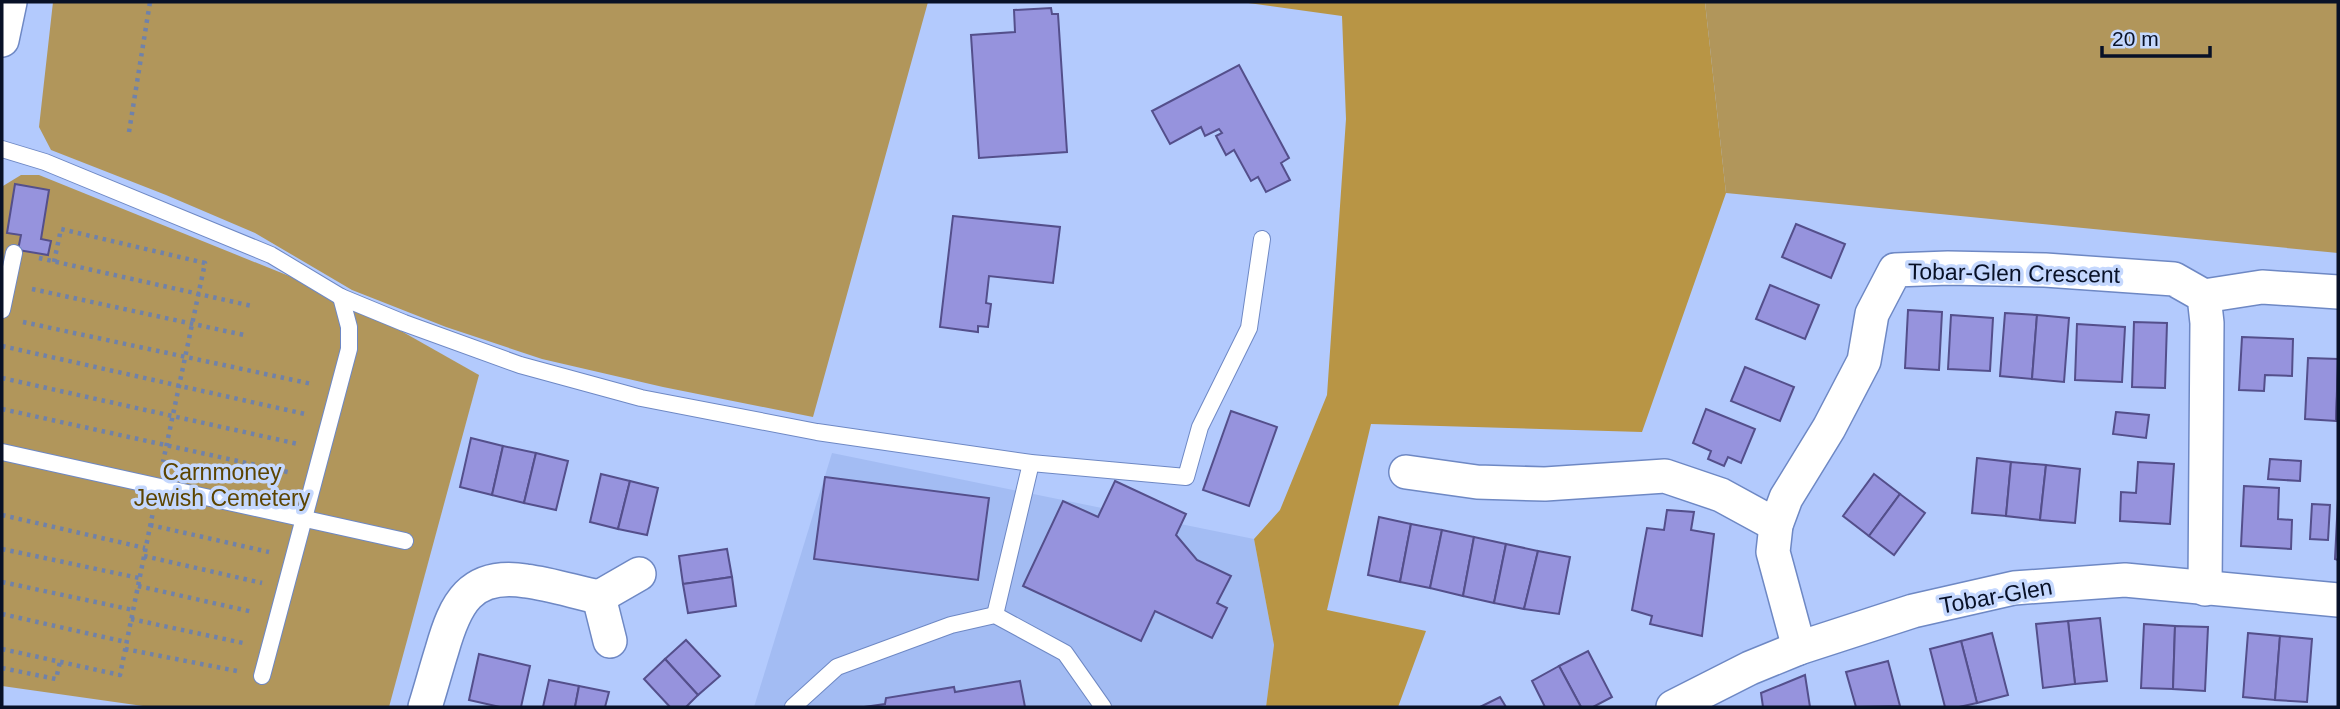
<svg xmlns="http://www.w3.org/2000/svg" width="2340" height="709" font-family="Helvetica,sans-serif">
	<rect width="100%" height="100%" fill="#b3cafd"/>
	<path fill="#a3bcf3" d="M832 453 1254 539 1274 645 1266 707H754Z"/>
	<g fill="#b1965b">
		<path d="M53 2H928L813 417 663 387 542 359 446 327 352 290 255 233 166 195 51 150 39 127Z"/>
		<path d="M1705 2H2338V253L1726 193Z"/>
		<path d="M21 175H39L341 297 479 375 389 707H150L2 686V190L3 186Z"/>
	</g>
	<path fill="#b89545" d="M1241 2H1705L1726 193 1642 432 1371 424 1327 610 1426 631 1398 707H1266L1274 645 1254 539 1280 510 1327 395 1346 119 1342 16Z"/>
	<g fill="#9693dd" stroke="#544f8b" stroke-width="2">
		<path d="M1051 8 1052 14H1058L1067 152 979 158 971 35 1015 32 1014 10Z"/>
		<path d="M1239 65 1289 158 1281 163 1290 180 1266 192 1258 177 1251 181 1234 150 1226 155 1216 136 1222 133 1219 129 1205 136 1201 127 1170 144 1152 111Z"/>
		<path d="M15 184 49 190 41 239 51 241 48 255 18 250 21 235 7 233Z"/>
		<path d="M953 216 1060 227 1053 283 989 276 986 303 991 304 988 327 978 326V332L940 327Z"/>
		<path d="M1796 224 1845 244 1831 278 1782 257Z"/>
		<path d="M1770 285 1819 305 1805 339 1756 319Z"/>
		<path d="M1908 310 1942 312 1939 370 1905 368Z"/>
		<path d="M2005 313 2037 315 2032 379 2000 376Z"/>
		<path d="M1951 315 1993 318 1990 371 1948 369Z"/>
		<path d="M2037 315 2069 318 2064 382 2032 379Z"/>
		<path d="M2134 322 2167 323 2165 388 2132 387Z"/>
		<path d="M2077 324 2125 327 2122 382 2075 380Z"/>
		<path d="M2242 337 2293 339 2292 376 2265 375 2264 391 2239 390Z"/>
		<path d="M2308 358 2338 359 2336 421 2305 419Z"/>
		<path d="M1745 367 1794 387 1780 421 1731 401Z"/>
		<path d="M2338 372V421H2336Z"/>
		<path d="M1706 409 1755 429 1741 463 1728 457 1724 466 1708 459 1711 451 1693 443Z"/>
		<path d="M1231 411 1277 427 1249 506 1203 490Z"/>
		<path d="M2116 412 2149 415 2146 438 2113 434Z"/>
		<path d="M471 438 503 446 492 495 460 487Z"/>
		<path d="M503 446 536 453 524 503 492 495Z"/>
		<path d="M536 453 568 461 556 510 524 503Z"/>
		<path d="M1977 458 2011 462 2006 516 1972 513Z"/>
		<path d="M2270 459 2301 461 2300 481 2268 479Z"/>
		<path d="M2011 462 2046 465 2040 520 2006 516Z"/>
		<path d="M2138 462 2174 464 2170 524 2120 521 2121 492 2136 493Z"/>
		<path d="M2046 465 2080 469 2075 523 2040 520Z"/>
		<path d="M601 474 630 481 618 529 590 522Z"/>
		<path d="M1874 474 1900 494 1869 536 1843 516Z"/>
		<path d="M825 477 989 498 978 580 814 559Z"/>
		<path d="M630 481 658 488 647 535 618 529Z"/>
		<path d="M1115 481 1186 514 1176 535 1197 560 1231 576 1217 603 1227 608 1212 638 1155 611 1141 641 1023 586 1063 501 1098 517Z"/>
		<path d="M2244 486 2279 488 2278 519 2292 520 2291 549 2241 546Z"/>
		<path d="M1900 494 1925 513 1894 555 1869 536Z"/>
		<path d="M2338 499V560L2335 559Z"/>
		<path d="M2312 504 2330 505 2328 540 2310 539Z"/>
		<path d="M1667 510 1694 512 1691 530 1714 534 1702 636 1650 624 1652 616 1632 610 1647 528 1664 530Z"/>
		<path d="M1379 517 1411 524 1400 582 1368 575Z"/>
		<path d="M1411 524 1442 530 1430 588 1400 582Z"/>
		<path d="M1442 530 1474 537 1463 596 1430 588Z"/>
		<path d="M1474 537 1506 544 1494 603 1463 596Z"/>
		<path d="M1506 544 1538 551 1524 609 1494 603Z"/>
		<path d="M727 549 732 577 683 584 679 556Z"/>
		<path d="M1538 551 1570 557 1559 614 1524 609Z"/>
		<path d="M732 577 736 606 688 613 683 584Z"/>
		<path d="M2100 618 2107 681 2075 684 2068 621Z"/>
		<path d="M2068 621 2075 684 2043 688 2036 624Z"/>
		<path d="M2144 624 2175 626 2173 689 2141 688Z"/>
		<path d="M2175 626 2208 627 2205 691 2173 689Z"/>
		<path d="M1992 633 2008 695 1977 703 1961 641Z"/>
		<path d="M2248 633 2280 636 2275 700 2243 697Z"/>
		<path d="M2280 636 2312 639 2307 702 2275 700Z"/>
		<path d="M686 640 720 676 698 695 665 659Z"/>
		<path d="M1961 641 1977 703 1959 707H1945L1930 649Z"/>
		<path d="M1588 651 1612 697 1593 707H1581L1559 666Z"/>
		<path d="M479 654 530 666 521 707H500L469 700Z"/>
		<path d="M665 659 698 695 686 707H670L644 679Z"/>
		<path d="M1888 661 1900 706 1856 707 1846 672Z"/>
		<path d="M1559 666 1581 707H1545L1532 681Z"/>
		<path d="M1805 675 1810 707H1763L1761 693Z"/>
		<path d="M549 680 579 686 575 707H543Z"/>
		<path d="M1020 681 1025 707H864L885 704 886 698 954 687 955 692Z"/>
		<path d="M579 686 609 692 605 707H575Z"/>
		<path d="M1500 697 1506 707H1480Z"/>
	</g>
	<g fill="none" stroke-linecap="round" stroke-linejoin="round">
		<defs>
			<g id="service">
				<path d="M2 149 45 162 271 255 341 297 404 323 520 365 641 398 817 432 1031 463 1186 477 1200 427 1249 328 1262 239"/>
				<path d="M2 310 14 253"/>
				<path d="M2 452 405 541"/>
				<path d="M995 615 1031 463"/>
				<path d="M262 676 349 349V327L341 297"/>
				<path d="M793 707 837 667 951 625 995 615 1065 653 1103 707"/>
			</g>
			<g id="minor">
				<path d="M2 40 10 2"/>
				<path d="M2204 296 2262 287 2338 292"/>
				<path d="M1406 472 1477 482 1545 484 1665 476 1721 495 1776 525"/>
				<path d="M610 641 599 597 639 574"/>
				<path d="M1799 648 1773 552 1776 525 1786 498 1829 428 1864 361 1872 314 1895 270 1948 268 2045 270 2174 279 2204 296 2207 323 2205 589"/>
				<path d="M425 707C431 688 436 669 442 650 455 604 470 572 526 581 550 584 575 592 599 597"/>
				<path d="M1673 707 1750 668 1799 648 1913 611 2014 588 2125 580 2338 600"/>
			</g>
		</defs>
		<use href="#service" stroke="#6e88c4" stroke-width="18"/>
		<use href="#minor" stroke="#6e88c4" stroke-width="36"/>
		<g stroke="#7082aa" stroke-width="4.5" stroke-dasharray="3.5 5" stroke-linecap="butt">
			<path d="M129 132 150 2"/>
			<path d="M39 258 252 306"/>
			<path d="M54 262 61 229 205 263 163 462"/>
			<path d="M32 289 244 335"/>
			<path d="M23 322 312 384"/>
			<path d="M2 346 305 414"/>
			<path d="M2 378 298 444"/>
			<path d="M2 409 292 473"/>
			<path d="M2 515 145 548"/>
			<path d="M150 525 269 552"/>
			<path d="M2 549 139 578"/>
			<path d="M144 556 262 583"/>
			<path d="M2 582 133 610"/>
			<path d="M138 586 253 612"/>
			<path d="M2 614 126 642"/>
			<path d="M131 619 243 643"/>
			<path d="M2 649 120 675 153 512"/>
			<path d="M125 649 237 671"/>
			<path d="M2 668 56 679 60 662"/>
		</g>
		<use href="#service" stroke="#fff" stroke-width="16"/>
		<use href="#minor" stroke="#fff" stroke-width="33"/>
	</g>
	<g text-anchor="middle" stroke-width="7" stroke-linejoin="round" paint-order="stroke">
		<g font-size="23" fill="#081127" stroke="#c5d8fe">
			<text transform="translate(2014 273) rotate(1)" y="8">Tobar-Glen Crescent</text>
			<text transform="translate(1996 596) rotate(-10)" y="8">Tobar-Glen</text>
		</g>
		<g font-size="23" fill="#5c4400" stroke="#c5d8fe">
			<text x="222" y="480">Carnmoney<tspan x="222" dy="26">Jewish Cemetery</tspan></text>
		</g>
	</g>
	<rect width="2340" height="709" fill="none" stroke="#081127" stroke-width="7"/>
	<path d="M2102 46v10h108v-10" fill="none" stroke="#081127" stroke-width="3.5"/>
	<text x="2112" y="46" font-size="21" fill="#081127" stroke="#c5d8fe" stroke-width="5" paint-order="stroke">20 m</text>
</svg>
